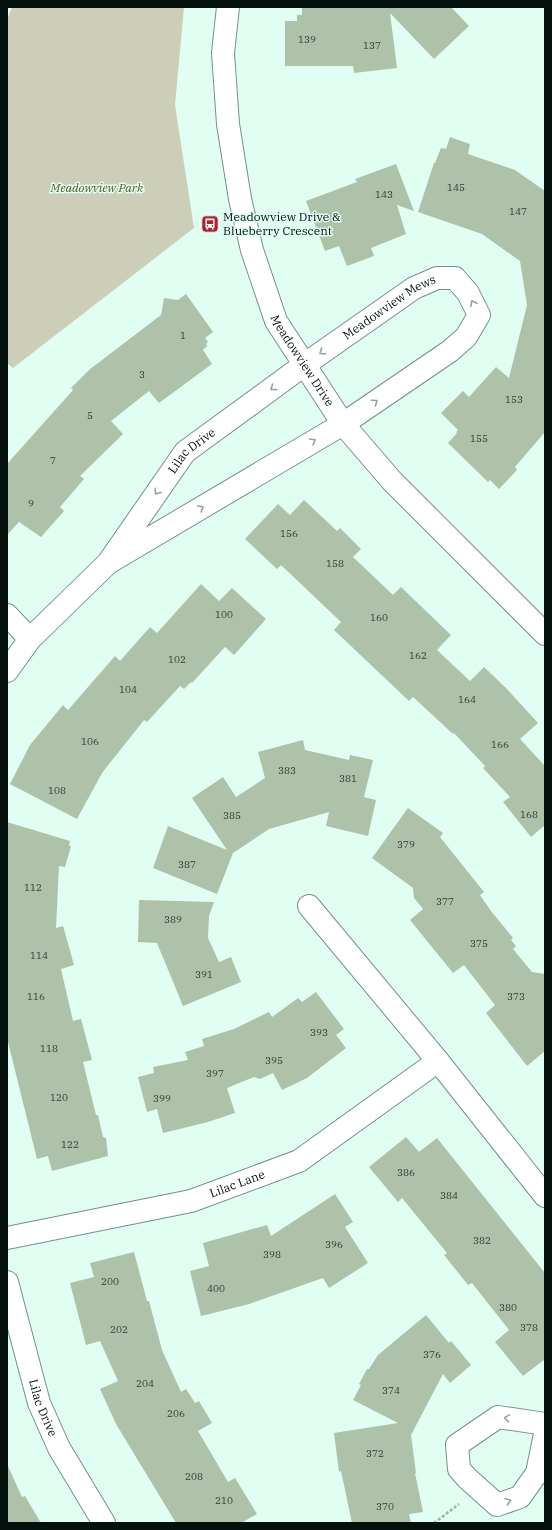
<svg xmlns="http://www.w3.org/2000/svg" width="552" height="1530" font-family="'IBM Plex Serif',serif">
	<rect width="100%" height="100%" fill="#e1fef2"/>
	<path fill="#cdceb8" d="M12 7H184L175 105 194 228 13 368 7 363V20Z"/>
	<g fill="#adc2a9">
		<path d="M302 7H451L469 26 434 59 390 13 397 68 354 73 353 66H285V21H297V15H302Z"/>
		<path d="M450 137 470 144 468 154 515 170 545 191V432L515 467 517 470 499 489 490 480 488 482 448 443 457 433 456 432 458 430 441 413 463 391 469 397 496 367 509 378 527 305 520 261 482 234 418 212 434 163H435L441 148 446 149Z"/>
		<path d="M396 164 414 211 397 205 406 234 371 248 374 256 347 266 339 246 325 251 306 201 357 182 355 179Z"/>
		<path d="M186 294 213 332 205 338 208 342 206 344 207 346 203 350 212 364 159 403 149 391 111 421 123 434 80 476 84 479 60 507 64 511 41 537 19 522 7 535V464L73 390 71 388 89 370 161 315 164 298 178 300Z"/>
		<path d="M304 500 337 531 340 528 361 549 353 557 393 595 401 587 451 635 437 650 470 681 484 667 506 688 538 723 520 739 545 766V825L531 837 503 802 510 797 483 768 485 766 454 733 453 734 413 697 409 701 334 630 341 622 281 565 277 569 245 539 278 504 290 515Z"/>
		<path d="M201 584 219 601 232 588 266 619 234 655 225 647 192 683 191 682 184 689 180 686 147 722 144 720 102 773 77 819 10 784 30 745 63 705 68 710 115 656 120 661 150 627 157 633Z"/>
		<path d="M303 740 305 750 349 760 350 755 373 760 364 797 376 800 368 836 326 826 329 812 269 829 233 853 217 894 153 868 168 826 227 850 192 798 223 777 236 797 265 778 258 752Z"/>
		<path d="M408 808 443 833 440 837 484 892 480 895 491 911 513 938 511 940 516 946 513 949 532 972 545 974V1051L527 1066 486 1013 495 1005 464 965 453 973 410 920 423 909 414 898 413 888 372 858Z"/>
		<path d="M7 822 70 841 69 846H71L65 867 59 866 56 928 63 926 74 965 61 969 73 1021 81 1019 92 1060 83 1062 96 1115H98L103 1137 106 1138 108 1156 52 1171 48 1156 37 1159 7 1038Z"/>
		<path d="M139 900 214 902 209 916 208 938 219 962 231 957 241 982 183 1006 157 943 138 942Z"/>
		<path d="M316 992 344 1029 336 1035 346 1048 307 1078 282 1090 273 1073 260 1079 254 1077 227 1088 235 1113 208 1122 163 1133 157 1109 147 1112 138 1077 154 1073 153 1067 188 1060 185 1052 204 1046 202 1039 234 1029 269 1012 272 1017 298 998 302 1002Z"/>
		<path d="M406 1137 419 1152 437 1138 545 1273V1359L523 1376 495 1342 509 1330 472 1283 468 1285 444 1255 447 1253 402 1198 398 1202 369 1167Z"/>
		<path d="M335 1194 353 1222 345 1227 368 1263 329 1288 323 1278 249 1304 201 1316 190 1271 209 1266 203 1243 267 1225 271 1236Z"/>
		<path d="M134 1252 147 1301H149L162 1350 181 1392 186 1389 195 1403 199 1401 212 1423 198 1431 228 1482 235 1478 257 1514 241 1523H176L116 1424 100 1389 118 1381 100 1341 86 1345 70 1283 94 1277 90 1263Z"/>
		<path d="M426 1315 449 1343 451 1341 471 1365 450 1383 443 1374 411 1435 416 1473H415L423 1512 409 1514 411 1523H352L341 1471 339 1472 334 1433 398 1423 353 1400 361 1385 359 1384 367 1369H369L378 1355Z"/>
		<path d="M7 1464 22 1497 25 1496 41 1523H7Z"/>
	</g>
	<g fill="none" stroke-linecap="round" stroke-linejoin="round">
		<defs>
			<g id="minor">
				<path id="s1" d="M228 7 223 53 228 124 240 199 252 250 276 321 343 424 392 481 545 634"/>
				<path d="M7 615 30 639"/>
				<path id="s2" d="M7 671 30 639 108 563 185 452 304 365 414 288 437 278H455L468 293 479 315 466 337 450 351 343 424 108 563"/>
				<path d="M309 906 438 1061 545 1196"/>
				<path id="s3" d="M7 1238 191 1201 299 1161 438 1061"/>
				<path id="s4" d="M7 1282 39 1403 59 1448 104 1523"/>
				<path d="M545 1424 498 1417 457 1445 459 1469 467 1478 497 1505 520 1497 537 1473 545 1434"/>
			</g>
		</defs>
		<use href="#minor" stroke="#719386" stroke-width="24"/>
		<path stroke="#9bb3a9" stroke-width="2.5" stroke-dasharray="3 2" stroke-linecap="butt" d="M434 1523 459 1504"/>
		<use href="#minor" stroke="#fff" stroke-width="22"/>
	</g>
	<defs><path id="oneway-chevron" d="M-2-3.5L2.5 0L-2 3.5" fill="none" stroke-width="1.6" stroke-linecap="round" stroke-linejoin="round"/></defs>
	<g stroke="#9b9f9e">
		<use href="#oneway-chevron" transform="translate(473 303) rotate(-117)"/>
		<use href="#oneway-chevron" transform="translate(322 352) rotate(145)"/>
		<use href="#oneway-chevron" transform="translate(273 388) rotate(144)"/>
		<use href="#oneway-chevron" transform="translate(375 402) rotate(-35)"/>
		<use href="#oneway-chevron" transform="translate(313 441) rotate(-30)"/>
		<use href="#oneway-chevron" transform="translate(157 492) rotate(125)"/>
		<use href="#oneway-chevron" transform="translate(201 508) rotate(-31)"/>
		<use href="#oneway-chevron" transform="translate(507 1418) rotate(-171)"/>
		<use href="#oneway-chevron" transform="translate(508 1501) rotate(-21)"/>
	</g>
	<defs>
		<symbol id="bus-square" viewBox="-11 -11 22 22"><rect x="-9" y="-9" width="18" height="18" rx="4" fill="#b11e31" stroke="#e1fef2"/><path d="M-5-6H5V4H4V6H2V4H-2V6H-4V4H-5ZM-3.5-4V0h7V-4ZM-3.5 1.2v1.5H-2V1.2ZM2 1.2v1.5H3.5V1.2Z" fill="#fff"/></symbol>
	</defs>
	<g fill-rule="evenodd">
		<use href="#bus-square" x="200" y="214" width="20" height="20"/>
	</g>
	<g text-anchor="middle" stroke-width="3" stroke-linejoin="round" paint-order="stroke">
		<g font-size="10" fill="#2e3c33">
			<text x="307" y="43">139</text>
			<text x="372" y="49">137</text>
			<text x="456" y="191">145</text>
			<text x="384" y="198">143</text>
			<text x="518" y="215">147</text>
			<text x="183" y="339">1</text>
			<text x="142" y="378">3</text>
			<text x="514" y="403">153</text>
			<text x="90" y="419">5</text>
			<text x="479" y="442">155</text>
			<text x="53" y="464">7</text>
			<text x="31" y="507">9</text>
			<text x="289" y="537">156</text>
			<text x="335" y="567">158</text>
			<text x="224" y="618">100</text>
			<text x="379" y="621">160</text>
			<text x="418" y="659">162</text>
			<text x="177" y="663">102</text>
			<text x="128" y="693">104</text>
			<text x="467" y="703">164</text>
			<text x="90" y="745">106</text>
			<text x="500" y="748">166</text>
			<text x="287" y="774">383</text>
			<text x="348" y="782">381</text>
			<text x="57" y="794">108</text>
			<text x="529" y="818">168</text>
			<text x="232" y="819">385</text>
			<text x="406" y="848">379</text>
			<text x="187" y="868">387</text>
			<text x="33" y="891">112</text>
			<text x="445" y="905">377</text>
			<text x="173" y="923">389</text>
			<text x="479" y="947">375</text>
			<text x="39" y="959">114</text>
			<text x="204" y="978">391</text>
			<text x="36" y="1000">116</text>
			<text x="516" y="1000">373</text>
			<text x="319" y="1036">393</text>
			<text x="49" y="1052">118</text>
			<text x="274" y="1064">395</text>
			<text x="215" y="1077">397</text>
			<text x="59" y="1101">120</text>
			<text x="162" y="1102">399</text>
			<text x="70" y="1148">122</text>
			<text x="406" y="1176">386</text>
			<text x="449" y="1199">384</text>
			<text x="482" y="1244">382</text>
			<text x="334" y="1248">396</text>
			<text x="272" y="1258">398</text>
			<text x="110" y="1285">200</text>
			<text x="216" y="1292">400</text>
			<text x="508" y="1311">380</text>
			<text x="529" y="1331">378</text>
			<text x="119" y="1333">202</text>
			<text x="432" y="1358">376</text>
			<text x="145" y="1387">204</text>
			<text x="391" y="1394">374</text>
			<text x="176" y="1417">206</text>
			<text x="375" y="1457">372</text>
			<text x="194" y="1480">208</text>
			<text x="224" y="1504">210</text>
			<text x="385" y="1510">370</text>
		</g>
		<g font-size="12" font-style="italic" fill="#56581f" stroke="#e1fef2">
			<text x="97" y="192">Meadowview Park</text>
		</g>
		<g font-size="12" fill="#04100c" stroke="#e1fef2" text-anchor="start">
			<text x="223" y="221">Meadowview Drive &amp;<tspan x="223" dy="14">Blueberry Crescent</tspan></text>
		</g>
		<g font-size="12" fill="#04100c" stroke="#e1fef2">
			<text dy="4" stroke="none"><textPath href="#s2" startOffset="534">Meadowview Mews</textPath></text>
			<text dy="4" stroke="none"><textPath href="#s1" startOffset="368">Meadowview Drive</textPath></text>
			<text dy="4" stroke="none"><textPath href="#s2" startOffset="289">Lilac Drive</textPath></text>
			<text dy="4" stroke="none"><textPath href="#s3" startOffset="237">Lilac Lane</textPath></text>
			<text dy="4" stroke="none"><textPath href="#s4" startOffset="131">Lilac Drive</textPath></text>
		</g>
	</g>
	<rect width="552" height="1530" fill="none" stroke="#04100c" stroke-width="16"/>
</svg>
